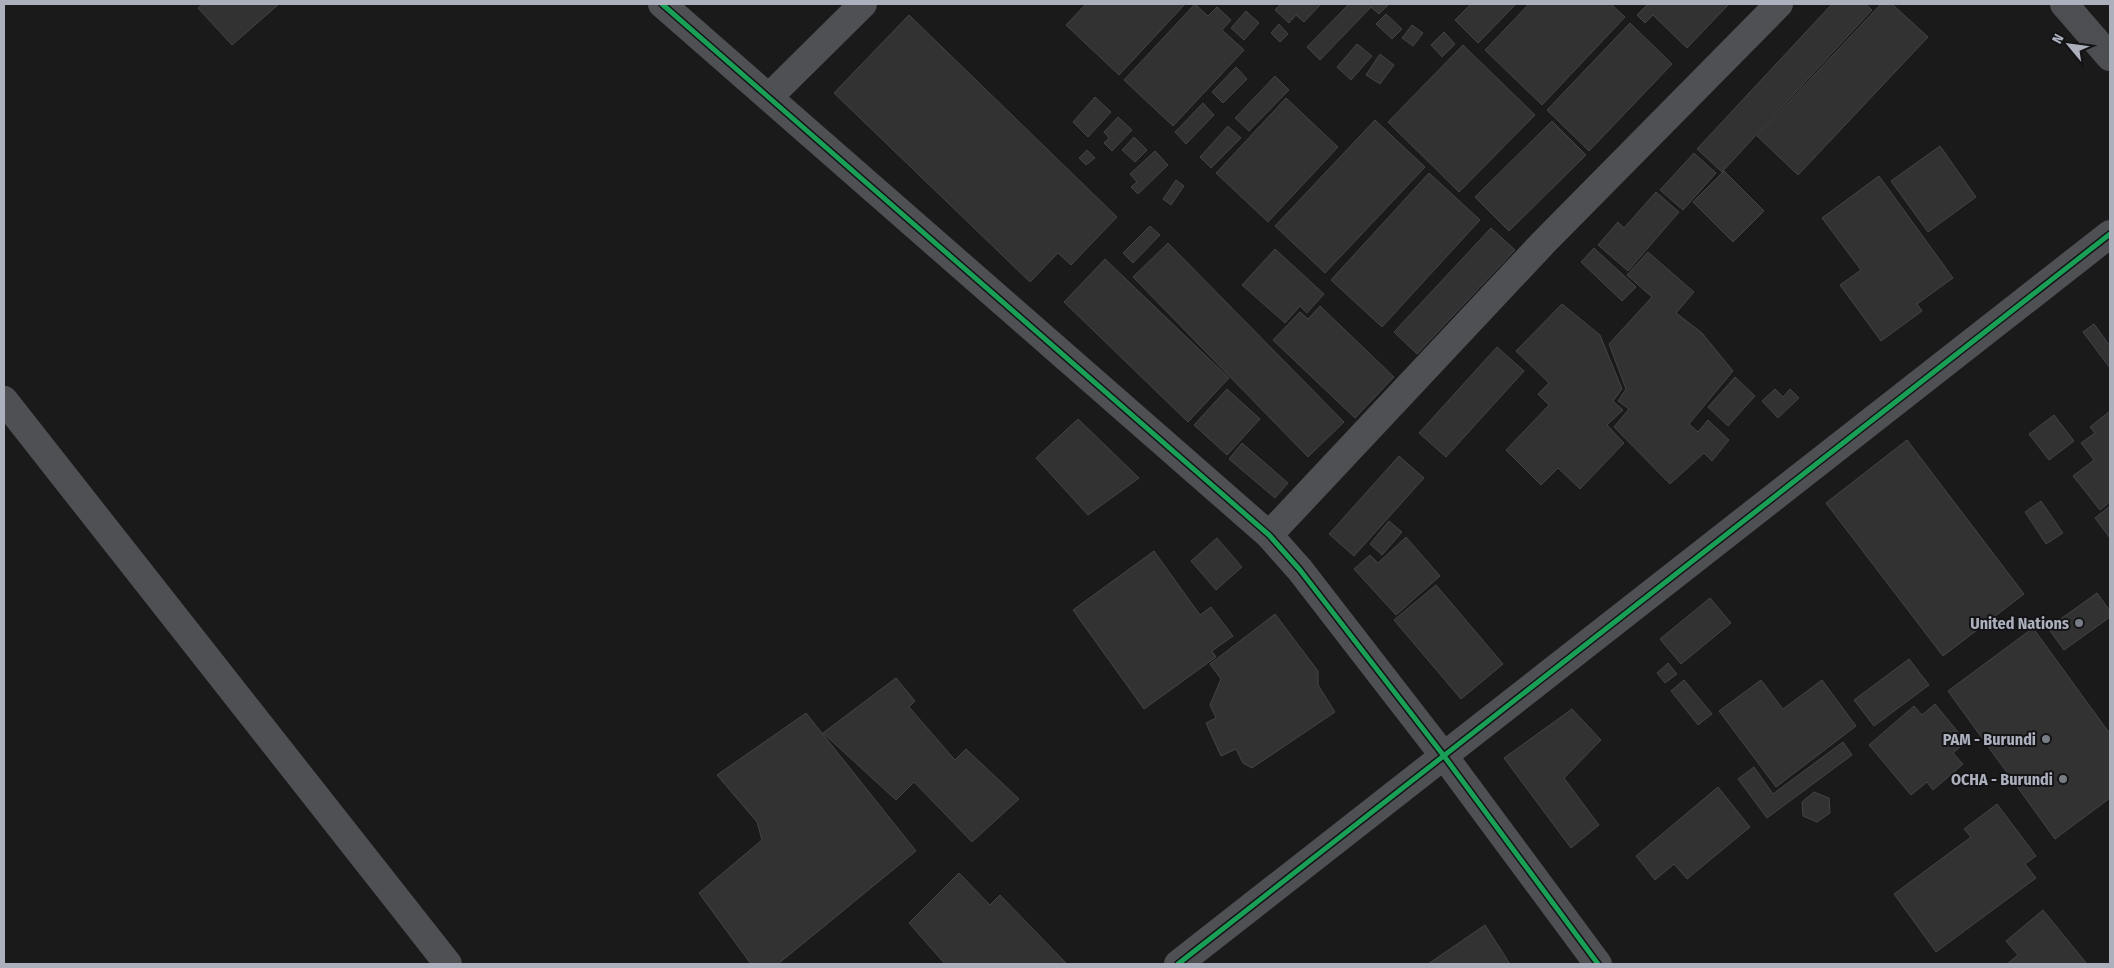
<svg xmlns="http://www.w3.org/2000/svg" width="2114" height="968" font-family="'Fira Sans Condensed',sans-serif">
	<rect width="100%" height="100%" fill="#1a1a1b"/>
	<g fill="#323233" stroke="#434447">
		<path d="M203 4H279L232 45 198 8Z"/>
		<path d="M1086 4H1185L1119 75 1066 25Z"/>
		<path d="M1195 4 1208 16 1217 7 1231 20 1222 30 1244 50 1173 126 1124 80Z"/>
		<path d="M1281 4H1321L1304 22 1296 15 1289 23 1275 10Z"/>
		<path d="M1349 4H1389L1379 14 1371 7 1320 60 1307 47Z"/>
		<path d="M1471 4H1516L1478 43 1455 20Z"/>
		<path d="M1529 4H1611L1625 17 1542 105 1485 50Z"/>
		<path d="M1648 4H1726L1728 5 1687 48 1653 15 1645 23 1637 15Z"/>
		<path d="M1832 4H1865L1872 10 1722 172 1697 149Z"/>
		<path d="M1881 4H1892L1928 37 1798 175 1757 136Z"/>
		<path d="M1246 11 1259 23 1244 40 1231 28Z"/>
		<path d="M1386 14 1402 29 1392 39 1376 24Z"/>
		<path d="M909 15 1117 217 1071 265 1058 253 1030 282 834 93Z"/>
		<path d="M1630 23 1672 64 1589 151 1547 110Z"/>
		<path d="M1279 24 1288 34 1280 42 1271 33Z"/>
		<path d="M1412 25 1423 33 1413 46 1402 38Z"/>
		<path d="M1444 32 1455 44 1442 57 1431 45Z"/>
		<path d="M1357 44 1372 56 1351 80 1337 67Z"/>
		<path d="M1463 45 1535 115 1459 192 1388 122Z"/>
		<path d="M1380 54 1394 65 1380 84 1366 75Z"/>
		<path d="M1236 67 1247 79 1223 103 1212 92Z"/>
		<path d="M1275 76 1289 90 1249 131 1235 118Z"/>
		<path d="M1095 97 1111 112 1088 137 1073 122Z"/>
		<path d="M1286 98 1338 147 1268 222 1216 173Z"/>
		<path d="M1203 103 1214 115 1186 144 1175 132Z"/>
		<path d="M1118 117 1132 130 1112 151 1104 143 1109 138 1104 132Z"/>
		<path d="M1375 120 1425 167 1325 273 1275 226Z"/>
		<path d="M1552 121 1586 155 1509 231 1475 197Z"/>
		<path d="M1228 126 1241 138 1211 168 1200 157Z"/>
		<path d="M1134 137 1147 150 1135 162 1122 150Z"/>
		<path d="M1940 146 1976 197 1928 232 1891 181Z"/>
		<path d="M1087 150 1095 158 1086 165 1079 158Z"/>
		<path d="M1155 151 1168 165 1138 194 1131 187 1137 182 1130 174Z"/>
		<path d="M1694 153 1716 173 1683 210 1660 190Z"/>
		<path d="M1724 171 1764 211 1733 242 1693 202Z"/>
		<path d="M1429 173 1480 220 1382 327 1331 280Z"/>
		<path d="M1879 176 1953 278 1917 304 1922 311 1881 341 1840 285 1861 270 1822 218Z"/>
		<path d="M1176 180 1184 186 1171 205 1163 199Z"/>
		<path d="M1656 192 1679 212 1628 271 1598 245 1618 222 1624 228Z"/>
		<path d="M1150 226 1160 235 1133 263 1123 253Z"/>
		<path d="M1491 228 1515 250 1417 354 1394 332Z"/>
		<path d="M1168 243 1344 422 1308 457 1133 277Z"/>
		<path d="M1594 248 1636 287 1622 301 1581 262Z"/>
		<path d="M1275 249 1324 294 1307 313 1300 306 1285 323 1242 285Z"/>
		<path d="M1648 252 1694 292 1676 313 1702 333 1733 371 1689 424 1698 432 1708 420 1729 440 1712 461 1704 453 1670 484 1614 427 1629 409 1618 401 1626 389 1609 344 1652 297 1627 275Z"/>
		<path d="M1105 259 1229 378 1188 422 1064 302Z"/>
		<path d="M1562 304 1600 335 1622 389 1613 401 1623 410 1607 425 1624 443 1580 489 1558 468 1541 485 1506 450 1549 405 1538 394 1549 383 1516 351Z"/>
		<path d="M1320 306 1394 377 1355 418 1273 340 1300 312 1308 319Z"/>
		<path d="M2094 324 2110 346V368L2083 332Z"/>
		<path d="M1497 347 1524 371 1446 457 1419 433Z"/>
		<path d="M1735 377 1755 396 1728 426 1708 407Z"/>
		<path d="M1227 389 1260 419 1227 455 1194 425Z"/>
		<path d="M1775 389 1783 397 1790 389 1799 398 1778 418 1762 401Z"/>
		<path d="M2110 411V502L2100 510 2073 476 2094 460 2081 443 2095 433 2090 427Z"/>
		<path d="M2054 415 2074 441 2049 460 2029 434Z"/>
		<path d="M1078 419 1139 478 1088 515 1036 458Z"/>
		<path d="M1907 440 2024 594 1943 656 1826 503Z"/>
		<path d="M1242 443 1288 483 1275 498 1229 459Z"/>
		<path d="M1399 456 1424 478 1354 556 1329 534Z"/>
		<path d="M2041 501 2063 533 2046 544 2025 512Z"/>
		<path d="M2110 506V538L2095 518Z"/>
		<path d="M1389 521 1402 532 1382 555 1370 544Z"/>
		<path d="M1406 537 1440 576 1396 615 1354 569 1370 555 1378 563Z"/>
		<path d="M1217 538 1242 567 1216 590 1191 561Z"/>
		<path d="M1154 551 1200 615 1211 607 1233 636 1212 651 1216 657 1144 709 1073 610Z"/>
		<path d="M1436 585 1503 664 1461 699 1394 620Z"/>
		<path d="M2097 593 2110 611V617L2064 650 2048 628Z"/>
		<path d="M1710 598 1731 623 1681 664 1660 639Z"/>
		<path d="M1275 614 1318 671V685L1335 712 1252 768 1243 763 1236 749 1221 756 1206 723 1216 718 1210 705 1221 679 1210 664Z"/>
		<path d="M2033 628 2110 734V798L2055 839 1948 691Z"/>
		<path d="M1909 659 1929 685 1874 726 1854 700Z"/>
		<path d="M1668 663 1677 674 1665 683 1657 673Z"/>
		<path d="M896 678 915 701 909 707 955 760 966 749 1019 799 972 842 914 782 896 800 823 733Z"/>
		<path d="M1684 680 1712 714 1698 725 1671 691Z"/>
		<path d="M1761 680 1783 709 1822 680 1856 726 1776 787 1719 711Z"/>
		<path d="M1935 704 1966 742 1953 753 1963 764 1933 790 1927 782 1911 795 1869 745 1914 706 1922 715Z"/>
		<path d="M1572 709 1601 740 1564 778 1599 825 1571 848 1504 758Z"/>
		<path d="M806 713 916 851 778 964H751L699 893 762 840 757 822 717 775Z"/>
		<path d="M1843 742 1852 755 1767 818 1738 779 1754 767 1773 794Z"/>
		<path d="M1718 787 1750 827 1687 879 1674 864 1655 880 1636 856Z"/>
		<path d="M1814 792 1829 798 1830 813 1817 822 1803 816 1802 802Z"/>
		<path d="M1997 804 2036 856 2025 864 2036 878 1936 952 1894 894 1971 837 1964 829Z"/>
		<path d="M959 873 990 905 1000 895 1067 964H945L909 923Z"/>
		<path d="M2043 910 2087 964H2007L2018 955 2006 941Z"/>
		<path d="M1485 925 1510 964H1428Z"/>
	</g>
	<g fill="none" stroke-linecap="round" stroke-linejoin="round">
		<g stroke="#4e5054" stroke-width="28">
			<path d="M662 4 1269 535 1300 570 1444 756 1598 964"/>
			<path d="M769 97 863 4"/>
			<path d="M4 400 448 964"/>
			<path d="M1269 535 1543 243 1779 4"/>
			<path d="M1178 964 2110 234"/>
		</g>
		<path stroke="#4d4e52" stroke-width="28" d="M2064 4 2110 57"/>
		<defs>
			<g id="cycleway">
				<path d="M662 4 1269 535 1300 570 1444 756 1598 964"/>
				<path d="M1178 964 2110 234"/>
			</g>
		</defs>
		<use href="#cycleway" stroke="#141417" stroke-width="8"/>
		<use href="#cycleway" stroke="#1a9f57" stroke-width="5"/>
	</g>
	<g fill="#787c84" stroke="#141417" stroke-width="2">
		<circle cx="2079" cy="623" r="5"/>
		<circle cx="2046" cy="739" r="5"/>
		<circle cx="2063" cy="779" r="5"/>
	</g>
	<g text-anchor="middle" stroke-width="4" stroke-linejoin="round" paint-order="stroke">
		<g font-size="16" font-weight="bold" fill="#abb0bc" stroke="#141417" text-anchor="end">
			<text x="2069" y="629">United Nations</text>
			<text x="2036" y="745">PAM - Burundi</text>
			<text x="2053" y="785">OCHA - Burundi</text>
		</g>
	</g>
	<rect width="2114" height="968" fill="none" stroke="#abb0bc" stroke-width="10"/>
	<g transform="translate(2069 45) rotate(299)" stroke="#141417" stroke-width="4" paint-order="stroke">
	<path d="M0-4L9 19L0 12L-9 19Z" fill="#abb0bc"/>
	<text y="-8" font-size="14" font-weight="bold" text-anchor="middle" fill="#abb0bc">N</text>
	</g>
</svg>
